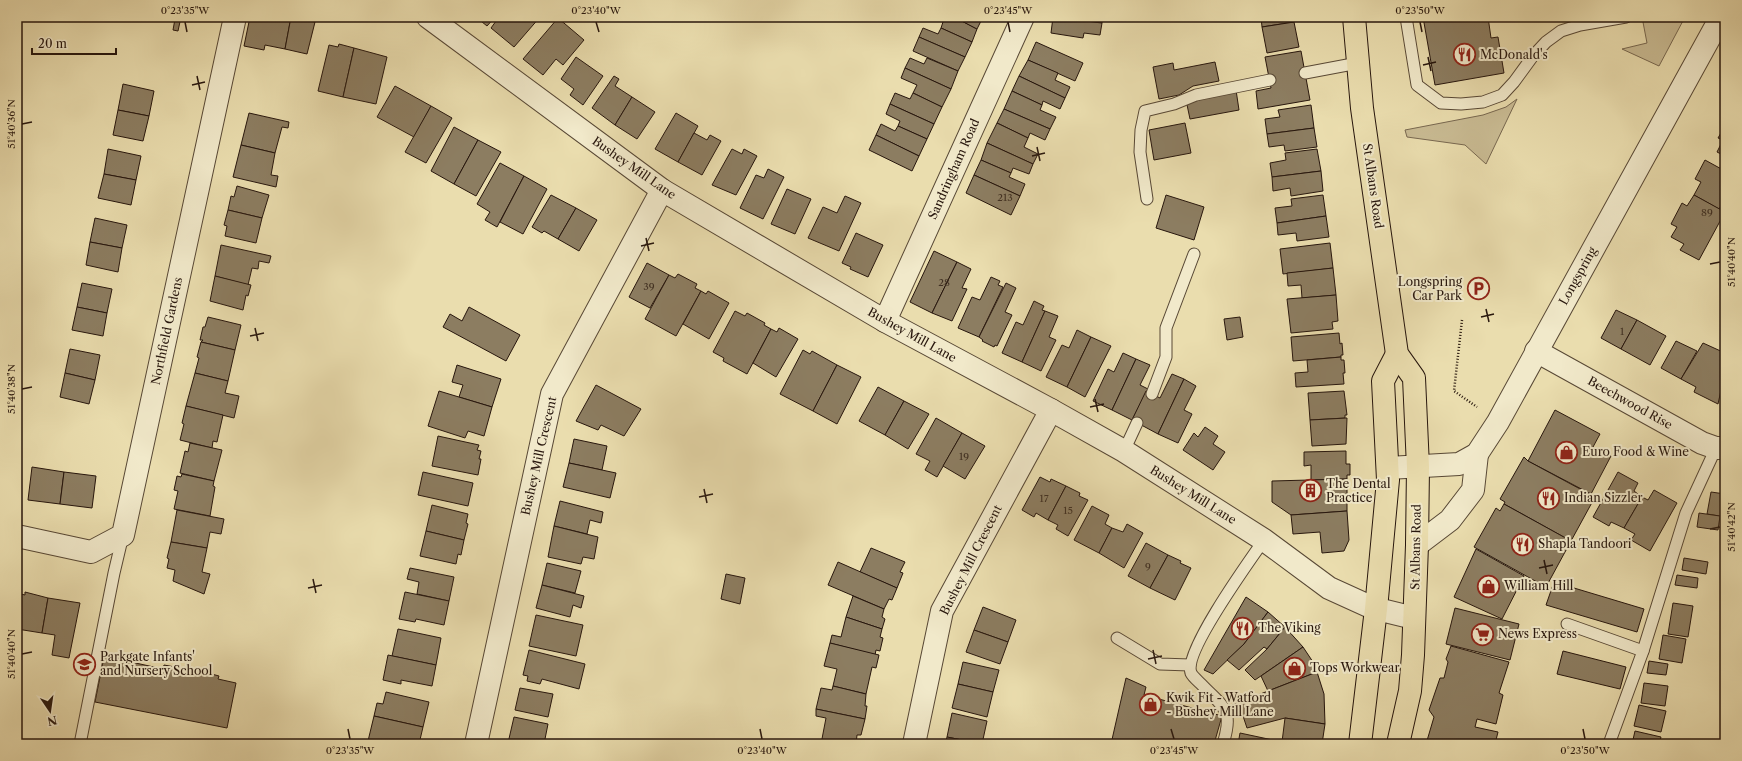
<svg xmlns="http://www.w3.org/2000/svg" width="1742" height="761" font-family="'Libre Caslon Text',serif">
	<rect width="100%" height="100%" fill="#eaddae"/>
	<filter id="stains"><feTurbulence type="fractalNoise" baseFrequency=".005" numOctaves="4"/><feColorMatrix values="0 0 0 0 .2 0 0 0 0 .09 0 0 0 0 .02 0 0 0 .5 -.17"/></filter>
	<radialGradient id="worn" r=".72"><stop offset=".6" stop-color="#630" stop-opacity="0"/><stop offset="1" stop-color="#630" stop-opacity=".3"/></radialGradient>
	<g fill="#c9bb93" stroke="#786850">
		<path d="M1642 17H1685L1659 66 1622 49 1647 43Z"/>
		<path d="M1517 99 1486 164 1465 145 1407 137 1405 130 1483 115 1506 107Z"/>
	</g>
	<g fill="#8c7d61" stroke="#27160d">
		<path d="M70 17H87L86 21Z"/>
		<path d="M162 17H181L178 31 173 30 175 19Z"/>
		<path d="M250 17H291L285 49 265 45 264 50 244 46Z"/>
		<path d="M291 17H308L307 20 315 22 307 54 285 49Z"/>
		<path d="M476 17H495L487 26Z"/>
		<path d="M499 17H540L514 47 491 28Z"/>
		<path d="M931 17H954L977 29 972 42 941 28 943 22Z"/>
		<path d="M954 17H983L977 29Z"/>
		<path d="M1053 17H1103L1102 23Z"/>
		<path d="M1053 17 1102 23 1100 35 1084 33 1083 38 1051 33Z"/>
		<path d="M1261 17H1294V22L1262 27Z"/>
		<path d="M1423 17H1488L1491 38 1498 37 1504 73 1435 85Z"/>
		<path d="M558 18 584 40 563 65 556 59 543 75 523 59Z"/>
		<path d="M1294 22 1299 47 1267 53 1262 27Z"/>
		<path d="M923 28 938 34 941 28 972 42 965 57 919 37Z"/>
		<path d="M919 37 965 57 958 71 913 51Z"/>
		<path d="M1036 42 1083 63 1075 81 1028 60Z"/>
		<path d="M339 44 354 48 343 97 318 91 329 45 338 47Z"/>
		<path d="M354 48 387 57 376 104 343 97Z"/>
		<path d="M1301 51 1310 100 1258 109 1256 91 1271 88 1265 57Z"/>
		<path d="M576 57 603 76 583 105 570 95 574 89 561 79Z"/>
		<path d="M910 58 924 64 927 58 958 71 951 89 905 68Z"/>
		<path d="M1028 60 1058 73 1055 80 1070 87 1065 98 1019 76Z"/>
		<path d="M1215 62 1219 81 1193 86 1179 95 1159 99 1153 67 1173 63 1174 70Z"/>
		<path d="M905 68 951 89 942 107 913 93 917 85 901 78Z"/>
		<path d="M614 76 619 79 615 86 632 97 615 125 592 108Z"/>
		<path d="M1019 76 1065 98 1060 109 1043 101 1042 105 1012 91Z"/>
		<path d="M123 84 154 91 149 116 118 110Z"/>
		<path d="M395 86 431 106 414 137 377 117Z"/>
		<path d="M1236 90 1239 110 1190 119 1186 100Z"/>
		<path d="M1012 91 1042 105 1040 110 1056 117 1050 129 1004 109Z"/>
		<path d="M895 93 910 99 913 93 942 107 934 124 890 104Z"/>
		<path d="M632 97 655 112 637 139 615 125Z"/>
		<path d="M890 104 934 124 927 139 898 126 900 121 886 114Z"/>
		<path d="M1311 105 1314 128 1267 134 1265 119 1280 117 1278 110Z"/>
		<path d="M431 106 452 118 426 163 405 152Z"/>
		<path d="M1004 109 1050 129 1045 140 1030 133 1028 138 997 123Z"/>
		<path d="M118 110 149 116 143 141 113 135Z"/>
		<path d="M249 113 289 122 288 128 282 127 275 153 241 145Z"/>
		<path d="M676 113 698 126 678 162 655 149Z"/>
		<path d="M997 123 1028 138 1024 147 1038 154 1033 164 987 143Z"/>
		<path d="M1185 123 1191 153 1154 160 1149 130Z"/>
		<path d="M881 124 895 131 898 126 927 139 919 156 876 135Z"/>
		<path d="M1725 126V156L1717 152 1723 140 1718 138Z"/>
		<path d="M454 127 478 140 454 184 431 171Z"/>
		<path d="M1314 128 1317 147 1285 151 1284 145 1269 147 1267 134Z"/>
		<path d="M694 133 707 140 710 135 721 141 702 175 678 162Z"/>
		<path d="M876 135 919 156 912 171 869 150Z"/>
		<path d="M478 140 501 152 476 196 454 184Z"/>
		<path d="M987 143 1033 164 1029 174 1013 168 1011 173 981 160Z"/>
		<path d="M241 145 275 153 271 175 278 176 276 187 233 177Z"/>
		<path d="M108 149 141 156 136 180 104 174Z"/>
		<path d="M732 149 742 154 744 149 757 156 736 195 712 185Z"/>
		<path d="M1317 149 1321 171 1272 177 1270 163 1286 160 1285 153Z"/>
		<path d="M981 160 1011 173 1009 177 1025 184 1020 196 974 175Z"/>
		<path d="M1705 160 1725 171V199L1719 209 1694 195 1701 182 1695 179Z"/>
		<path d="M500 163 524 176 497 227 485 220 490 212 477 204Z"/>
		<path d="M768 169 784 177 763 219 740 208 756 175 764 178Z"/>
		<path d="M1321 171 1323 191 1291 196 1290 188 1273 191 1272 177Z"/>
		<path d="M104 174 136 180 131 205 98 198Z"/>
		<path d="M974 175 1020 196 1011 215 966 193Z"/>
		<path d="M524 176 547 189 523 234 500 222Z"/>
		<path d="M237 186 269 195 262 218 228 210 231 196 234 197Z"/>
		<path d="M787 189 811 199 795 234 771 224Z"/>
		<path d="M551 195 576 208 558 239 544 231 542 233 532 227Z"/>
		<path d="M1166 195 1204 207 1194 240 1156 228Z"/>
		<path d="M1323 195 1326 216 1277 223 1275 208 1292 206 1291 199Z"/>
		<path d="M1694 195 1725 212 1699 260 1680 250 1684 244 1671 237 1677 227 1671 224 1682 203 1687 206Z"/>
		<path d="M845 196 861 203 839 251 808 238 823 207 837 213Z"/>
		<path d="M576 208 597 220 579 251 558 239Z"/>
		<path d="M228 210 262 218 256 243 225 236 227 226 224 225Z"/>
		<path d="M1326 216 1329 237 1297 241 1296 233 1278 235 1277 223Z"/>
		<path d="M95 218 127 225 122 248 90 242Z"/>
		<path d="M856 233 883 245 868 277 850 269 851 267 842 263Z"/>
		<path d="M90 242 122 248 118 272 86 265Z"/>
		<path d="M1330 243 1333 268 1283 274 1280 249Z"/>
		<path d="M221 245 271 256 269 263 259 261 258 269 252 268 248 285 215 276Z"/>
		<path d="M934 251 957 262 932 313 910 302Z"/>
		<path d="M957 262 971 269 962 288 967 289 952 321 932 313Z"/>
		<path d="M647 263 669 275 650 308 629 297Z"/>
		<path d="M1333 268 1336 295 1302 298 1301 285 1288 286 1287 273Z"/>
		<path d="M678 274 697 284 695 288 701 291 676 336 645 319 669 275 675 278Z"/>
		<path d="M215 276 251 285 248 296 246 295 243 310 210 301Z"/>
		<path d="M991 277 1000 281 998 285 1003 287 979 337 958 328 972 297 980 300Z"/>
		<path d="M82 283 112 289 107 313 77 307Z"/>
		<path d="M1006 283 1016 288 1005 312 1012 315 997 346 995 345 994 347 982 341 983 340 979 337Z"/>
		<path d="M701 291 706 294 708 291 729 303 709 339 683 324Z"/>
		<path d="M1336 295 1338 321 1332 322 1333 329 1291 333 1287 299Z"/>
		<path d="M1034 301 1044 306 1042 310 1045 311 1022 362 1002 353 1016 322 1023 325Z"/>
		<path d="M77 307 107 313 103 336 72 330Z"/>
		<path d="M469 307 520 335 506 361 443 327 450 314 462 321Z"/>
		<path d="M1616 310 1637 320 1621 349 1601 338Z"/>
		<path d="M735 311 745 316 747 313 765 323 764 325 771 329 747 374 723 361 724 358 713 352Z"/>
		<path d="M1045 311 1058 316 1049 337 1056 340 1041 371 1022 362Z"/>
		<path d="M208 317 241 325 235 350 201 342 203 340H200L203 327H205Z"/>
		<path d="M1240 317 1243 337 1227 340 1224 319Z"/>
		<path d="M1637 320 1666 336 1650 365 1621 349Z"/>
		<path d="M779 328 798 339 776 377 753 363 771 329 777 332Z"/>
		<path d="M1077 330 1091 337 1067 387 1046 377 1062 345 1069 348Z"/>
		<path d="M1339 333 1340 344 1342 343 1343 355H1341V357L1293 361 1291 337Z"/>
		<path d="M1091 337 1111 346 1085 397 1067 387Z"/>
		<path d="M1676 341 1697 351 1681 379 1661 368Z"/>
		<path d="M201 342 235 350 228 381 195 373 199 358 197 357Z"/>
		<path d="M1703 343 1725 353V372L1718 404 1694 392 1696 387 1681 379Z"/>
		<path d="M70 349 100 355 95 380 65 373Z"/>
		<path d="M803 350 810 354 812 351 837 365 813 411 780 394Z"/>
		<path d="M1123 353 1136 359 1112 410 1093 401 1108 369 1114 372Z"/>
		<path d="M1341 357V360H1344L1345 373H1343L1344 384 1296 387 1295 373 1308 372 1307 360Z"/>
		<path d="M1136 359 1150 365 1140 385 1148 389 1132 420 1112 410Z"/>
		<path d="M457 365 501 379 492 407 459 397 463 385 452 382Z"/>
		<path d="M837 365 861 377 837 424 813 411Z"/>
		<path d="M65 373 95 380 89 404 60 397Z"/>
		<path d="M195 373 228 381 225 393 239 396 234 418 186 406Z"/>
		<path d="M1172 374 1184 379 1158 434 1132 420 1146 391 1160 398Z"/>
		<path d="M1184 379 1196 386 1184 410 1192 414 1178 443 1158 434Z"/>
		<path d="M596 385 641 409 624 436 601 425 598 430 576 421Z"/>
		<path d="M878 387 904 401 885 435 859 421Z"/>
		<path d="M439 391 492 407 484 436 468 431 465 438 428 426Z"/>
		<path d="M1344 391 1347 415H1345V418L1310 420 1308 393Z"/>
		<path d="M904 401 929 414 908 449 885 435Z"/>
		<path d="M186 406 223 415 217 442 213 441 212 448 180 440 184 424 182 423Z"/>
		<path d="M1555 410 1600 434 1593 447 1611 456 1591 494 1528 461Z"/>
		<path d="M936 418 962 433 937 477 925 470 930 461 916 454Z"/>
		<path d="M1347 418 1346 444 1312 446 1310 420Z"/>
		<path d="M1205 427 1218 436 1213 444 1225 452 1213 470 1183 450 1194 433 1198 437Z"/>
		<path d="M962 433 985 446 965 479 943 466Z"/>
		<path d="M438 436 479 445 477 450 481 451 479 459H481L478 475 432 466Z"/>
		<path d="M574 439 607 446 602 470 569 463Z"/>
		<path d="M190 443 222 450 214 481 180 473 185 451 188 452Z"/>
		<path d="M1346 451V464H1350V475H1347V479L1311 480V465L1304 466V452Z"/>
		<path d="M1524 457 1528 461 1595 497 1571 541 1504 504 1505 502 1500 499Z"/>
		<path d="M569 463 616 473 610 498 563 487Z"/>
		<path d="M32 467 64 472 60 504 28 500Z"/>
		<path d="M64 472 96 476 92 508 60 504Z"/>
		<path d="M423 472 473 483 468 506 418 495Z"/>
		<path d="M1618 472 1638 483 1634 491 1642 497 1624 528 1611 522 1609 526 1593 517Z"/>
		<path d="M182 474 214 481 213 486 215 487 210 516 174 509 178 491 174 490 177 476 181 477Z"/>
		<path d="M1040 477 1050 482 1051 479 1066 486 1048 520 1036 513 1034 517 1022 510Z"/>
		<path d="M1347 479V511L1291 515 1272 502V481Z"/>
		<path d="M1066 486 1080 493 1079 496 1088 500 1068 536 1056 529 1058 525 1048 520Z"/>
		<path d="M1654 490 1677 503 1650 551 1631 540 1635 534 1624 528 1642 497 1648 500Z"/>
		<path d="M1711 492 1725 494V517L1707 514Z"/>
		<path d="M560 501 603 512 601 523 590 520 587 534 554 526Z"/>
		<path d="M1504 504 1571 541 1546 587 1474 547 1496 508 1500 511Z"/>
		<path d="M432 505 468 514 466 523 468 524 464 540 426 531Z"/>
		<path d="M1092 506 1109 515 1105 524 1112 528 1099 553 1074 540Z"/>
		<path d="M177 510 224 519 221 534 210 532 207 548 171 542Z"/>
		<path d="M1347 511 1349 540 1344 551 1322 553 1320 532 1293 534 1291 515Z"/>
		<path d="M1699 513 1720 516 1718 530 1697 527Z"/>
		<path d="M1127 524 1143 533 1124 568 1099 553 1112 528 1123 532Z"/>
		<path d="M554 526 598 537 594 559 583 557 581 564 548 557Z"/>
		<path d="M426 531 464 540 461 555 458 554 456 564 420 556Z"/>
		<path d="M171 542 207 548 202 572 210 574 204 594 173 581 175 570 167 568 169 559 167 558Z"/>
		<path d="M1146 543 1168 555 1150 588 1128 576Z"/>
		<path d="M871 548 905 562 900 572 903 573 897 588 860 572Z"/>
		<path d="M1476 549 1524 576 1502 619 1454 597Z"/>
		<path d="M1168 555 1181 561 1180 563 1191 568 1175 600 1150 588Z"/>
		<path d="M1684 558 1708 562 1706 574 1682 570Z"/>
		<path d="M838 562 897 588 892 600 889 599 884 609 828 585Z"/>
		<path d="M547 563 581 571 575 593 542 585Z"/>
		<path d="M410 568 454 577 449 601 417 594 419 582 407 579Z"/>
		<path d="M726 574 745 578 740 604 721 599Z"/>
		<path d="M1677 575 1698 578 1697 588 1675 585Z"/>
		<path d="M1554 582 1644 609 1637 632 1546 605Z"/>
		<path d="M542 585 584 596 581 608 573 605 570 617 536 608Z"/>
		<path d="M25 592 48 598 42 633 17 629V593L25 595Z"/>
		<path d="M405 592 449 601 444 625 416 619 415 622 399 619Z"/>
		<path d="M853 596 884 609 882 617 885 619 882 629 846 617Z"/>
		<path d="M1246 597 1268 612 1244 644 1213 674 1204 670Z"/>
		<path d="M48 598 80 603 69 658 52 655 55 635 42 633Z"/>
		<path d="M1673 603 1693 606 1688 637 1668 634Z"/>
		<path d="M983 607 1016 620 1008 642 974 630Z"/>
		<path d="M1455 608 1519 624 1510 660 1446 644Z"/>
		<path d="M1268 612 1285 627 1267 649 1264 647 1239 670 1227 660 1244 644Z"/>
		<path d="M536 615 583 625 576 656 529 646Z"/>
		<path d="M846 617 882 629 880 637 883 638 880 651 876 650 875 655 830 643 832 635 841 637Z"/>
		<path d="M1285 627 1303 647 1255 680 1245 670 1267 649Z"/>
		<path d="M398 629 441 638 436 665 392 656Z"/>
		<path d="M974 630 1008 642 1000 664 966 652Z"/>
		<path d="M1663 635 1686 639 1682 663 1659 659Z"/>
		<path d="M830 643 879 655 876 668 872 667 866 694 833 686 837 669 824 666Z"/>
		<path d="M1451 646 1509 662 1499 693 1503 695 1496 724 1477 719 1475 727 1498 732 1495 744H1426L1434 717 1429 710 1440 678H1444L1448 662 1446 659Z"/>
		<path d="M1303 647 1313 662 1317 672 1268 691 1261 676Z"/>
		<path d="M529 650 585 664 579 689 542 679 540 684 527 681 528 676 523 675Z"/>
		<path d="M1563 651 1626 667 1620 689 1557 674Z"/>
		<path d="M388 655 436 665 432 686 401 680V684L383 680Z"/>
		<path d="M119 656 132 658 131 662 163 669 164 665 175 667 174 670 207 676 208 673 219 676 218 679 236 683 227 728 95 702 104 657 118 660Z"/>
		<path d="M1649 661 1668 664 1666 675 1647 673Z"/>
		<path d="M963 662 999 670 993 692 958 684Z"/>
		<path d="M1317 672 1324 694 1325 724 1285 718 1247 728 1243 716 1235 717 1232 705Z"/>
		<path d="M1126 678 1146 687 1144 695 1222 716 1214 744H1111Z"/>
		<path d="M1644 683 1668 686 1665 706 1641 703Z"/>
		<path d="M958 684 993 692 987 717 952 708Z"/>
		<path d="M833 686 866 694 865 706H867L865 719 816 709 821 688 832 690Z"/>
		<path d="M520 688 553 694 548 717 515 710Z"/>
		<path d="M386 692 429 702 423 727 374 716 377 703 383 704Z"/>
		<path d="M1639 705 1666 711 1661 732 1634 726Z"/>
		<path d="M816 709 865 719 861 735H857L856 744 835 742V744H821L826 718 816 716Z"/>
		<path d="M952 713 987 721 982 744 947 737Z"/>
		<path d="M374 716 423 727 419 744H379L368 741Z"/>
		<path d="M514 717 548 724 544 744 508 743Z"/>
		<path d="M1285 718 1325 724 1322 744H1294L1282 742Z"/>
		<path d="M1635 731 1661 737 1659 744H1632Z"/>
		<path d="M1240 733 1282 742 1294 744H1238Z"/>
		<path d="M947 737 982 744H945Z"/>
	</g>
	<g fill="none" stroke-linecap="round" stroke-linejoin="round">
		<defs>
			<g id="service">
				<path d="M1406 17 1417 85 1441 103 1461 104 1483 102 1502 95 1514 82 1533 56 1546 42 1561 31 1580 25 1626 17"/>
				<path d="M1305 73 1358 63"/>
				<path d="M1147 199 1140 152 1141 130 1145 111 1174 104 1196 95 1270 80"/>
				<path d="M1152 394 1166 357V328L1194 254"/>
				<path d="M1124 451 1137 423"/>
				<path d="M1567 624 1643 651"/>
				<path d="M1117 638 1160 664 1190 665"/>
				<path d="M80 744 114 573 123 535"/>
				<path d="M1223 744C1234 709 1224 708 1201 684 1198 681 1193 677 1191 673 1183 653 1250 560 1264 540"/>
				<path d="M1609 744 1643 651 1686 513 1716 448"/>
			</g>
			<g id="minor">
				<path d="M885 321 1023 17"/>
				<path d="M1536 351 1702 443 1716 448H1725"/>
				<path d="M1388 468 1459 464 1477 454 1498 422 1721 17"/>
				<path d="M17 536 91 552 123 535 235 17"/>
				<path d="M1417 545 1450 520 1473 490 1477 454"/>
				<path d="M476 744 552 394 662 190"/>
				<path d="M914 744 942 611 1051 410"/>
			</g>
			<path id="tertiary" d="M428 17 662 190 885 321 1051 410 1124 451 1264 540 1329 588 1373 608 1414 618"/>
			<g id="primary">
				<path d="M1354 17 1362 108 1397 354 1414 378 1418 467 1417 545 1413 655 1410 691 1398 744"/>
				<path d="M1360 744 1376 609 1388 480 1383 381 1397 354"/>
			</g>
		</defs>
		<use href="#service" stroke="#584835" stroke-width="13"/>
		<use href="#minor" stroke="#584835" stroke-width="24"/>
		<use href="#tertiary" stroke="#584835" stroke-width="24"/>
		<use href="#primary" stroke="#27160d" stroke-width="24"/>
		<path stroke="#27160d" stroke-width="2.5" stroke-dasharray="1 2" stroke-linecap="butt" d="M1462 320 1454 391 1477 407"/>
		<use href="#service" stroke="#f1e9ca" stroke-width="11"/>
		<use href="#minor" stroke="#f1e9ca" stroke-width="22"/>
		<use href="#tertiary" stroke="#f1e9ca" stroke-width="22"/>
		<use href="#primary" stroke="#eaddae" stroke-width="22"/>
	</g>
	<path fill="none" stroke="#27160d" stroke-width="1.5" d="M185 22 187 32M596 22 599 32M1008 22 1010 32M1420 22 1422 32M1428 57 1431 71M1423 65 1436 62M197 76 200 90M192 85 205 82M22 124 32 122M1037 147 1040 161M1032 156 1045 153M646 238 649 251M641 246 654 243M1710 264 1720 262M1486 309 1489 322M1481 317 1494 314M255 328 258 341M250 336 264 333M22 389 32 387M1095 399 1098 412M1090 407 1104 404M704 489 707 503M699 497 713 494M1710 529 1720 527M1544 560 1547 574M1539 568 1553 565M313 579 316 593M308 588 322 585M1153 650 1156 664M22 654 32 652M1148 659 1162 656M348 729 350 739M760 729 762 739M1171 729 1174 739M1583 729 1585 739"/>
	<defs>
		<symbol id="restaurant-ring" viewBox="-11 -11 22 22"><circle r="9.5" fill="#f1e9ca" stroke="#8f2418" stroke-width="1.5"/><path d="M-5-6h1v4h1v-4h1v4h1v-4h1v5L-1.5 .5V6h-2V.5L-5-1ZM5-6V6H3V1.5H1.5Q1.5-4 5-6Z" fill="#8f2418"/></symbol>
		<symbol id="parking-ring" viewBox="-11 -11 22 22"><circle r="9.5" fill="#f1e9ca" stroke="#8f2418" stroke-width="1.5"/><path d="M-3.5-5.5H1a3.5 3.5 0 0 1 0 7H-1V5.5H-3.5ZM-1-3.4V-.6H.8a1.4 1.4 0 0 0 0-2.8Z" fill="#8f2418"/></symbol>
		<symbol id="shop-ring" viewBox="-11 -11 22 22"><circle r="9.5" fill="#f1e9ca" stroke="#8f2418" stroke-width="1.5"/><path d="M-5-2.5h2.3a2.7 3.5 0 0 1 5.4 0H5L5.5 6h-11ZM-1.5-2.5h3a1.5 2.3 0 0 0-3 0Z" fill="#8f2418"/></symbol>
		<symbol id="building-ring" viewBox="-11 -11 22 22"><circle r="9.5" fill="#f1e9ca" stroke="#8f2418" stroke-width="1.5"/><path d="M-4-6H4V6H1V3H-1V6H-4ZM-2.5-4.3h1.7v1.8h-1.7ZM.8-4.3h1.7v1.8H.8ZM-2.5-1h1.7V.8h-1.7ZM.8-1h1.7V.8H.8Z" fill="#8f2418"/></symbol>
		<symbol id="supermarket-ring" viewBox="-11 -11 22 22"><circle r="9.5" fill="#f1e9ca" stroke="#8f2418" stroke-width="1.5"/><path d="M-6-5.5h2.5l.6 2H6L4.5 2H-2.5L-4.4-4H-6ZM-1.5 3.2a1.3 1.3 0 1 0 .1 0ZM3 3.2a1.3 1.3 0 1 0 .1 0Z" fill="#8f2418"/></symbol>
		<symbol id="school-ring" viewBox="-11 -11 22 22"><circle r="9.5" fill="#f1e9ca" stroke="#8f2418" stroke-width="1.5"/><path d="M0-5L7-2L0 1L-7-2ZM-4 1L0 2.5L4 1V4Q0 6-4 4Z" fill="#8f2418"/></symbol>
	</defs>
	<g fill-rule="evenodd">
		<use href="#restaurant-ring" x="1452" y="42" width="25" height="25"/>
		<use href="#parking-ring" x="1466" y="276" width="25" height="25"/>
		<use href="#shop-ring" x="1554" y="440" width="25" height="25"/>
		<use href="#building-ring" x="1298" y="478" width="25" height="25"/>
		<use href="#restaurant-ring" x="1536" y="486" width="25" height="25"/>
		<use href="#restaurant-ring" x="1510" y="532" width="25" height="25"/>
		<use href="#shop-ring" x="1476" y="574" width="25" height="25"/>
		<use href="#restaurant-ring" x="1230" y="616" width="25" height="25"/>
		<use href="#supermarket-ring" x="1470" y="622" width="25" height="25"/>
		<use href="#school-ring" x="72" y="652" width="25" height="25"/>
		<use href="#shop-ring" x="1282" y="656" width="25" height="25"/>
		<use href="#shop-ring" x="1138" y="692" width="25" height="25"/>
	</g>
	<g text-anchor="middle" stroke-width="4" stroke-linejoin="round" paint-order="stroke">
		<g font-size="10" fill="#403022">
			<text x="1005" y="201">213</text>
			<text x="1707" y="216">89</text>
			<text x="944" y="286">28</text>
			<text x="649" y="290">39</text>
			<text x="1622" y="335">1</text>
			<text x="964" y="460">19</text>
			<text x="1044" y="502">17</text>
			<text x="1068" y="514">15</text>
			<text x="1148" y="570">9</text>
		</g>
		<g font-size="12" fill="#27160d" stroke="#f1e9ca" text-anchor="start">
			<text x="1480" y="59">McDonald's</text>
			<text x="1462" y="286" text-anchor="end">Longspring<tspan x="1462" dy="14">Car Park</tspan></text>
			<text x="1582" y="456">Euro Food &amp; Wine</text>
			<text x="1326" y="488">The Dental<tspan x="1326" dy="14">Practice</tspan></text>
			<text x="1564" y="502">Indian Sizzler</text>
			<text x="1538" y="548">Shapla Tandoori</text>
			<text x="1504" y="590">William Hill</text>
			<text x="1258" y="632">The Viking</text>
			<text x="1498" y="638">News Express</text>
			<text x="100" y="661">Parkgate Infants'<tspan x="100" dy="14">and Nursery School</tspan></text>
			<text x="1310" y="672">Tops Workwear</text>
			<text x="1166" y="702">Kwik Fit - Watford<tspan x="1166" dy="14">- Bushey Mill Lane</tspan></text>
		</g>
		<g font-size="12" fill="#27160d" stroke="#f1e9ca">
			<text transform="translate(634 168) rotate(35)" y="4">Bushey Mill Lane</text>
			<text transform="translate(954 169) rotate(-66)" y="4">Sandringham Road</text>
			<text transform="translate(1373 186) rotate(82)" y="4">St Albans Road</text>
			<text transform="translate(1578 276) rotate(-61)" y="4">Longspring</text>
			<text transform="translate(167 331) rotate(-78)" y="4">Northfield Gardens</text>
			<text transform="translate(912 335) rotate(29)" y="4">Bushey Mill Lane</text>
			<text transform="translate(1630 403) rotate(29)" y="4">Beechwood Rise</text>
			<text transform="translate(539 456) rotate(-77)" y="4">Bushey Mill Crescent</text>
			<text transform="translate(1193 495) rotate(32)" y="4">Bushey Mill Lane</text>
			<text transform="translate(1416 547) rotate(-89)" y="4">St Albans Road</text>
			<text transform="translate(971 560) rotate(-63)" y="4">Bushey Mill Crescent</text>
		</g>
	</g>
	<rect width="1742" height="761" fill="none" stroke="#eaddae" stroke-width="44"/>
	<g transform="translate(50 711) rotate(167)" stroke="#f1e9ca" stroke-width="3" paint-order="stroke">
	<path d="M0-3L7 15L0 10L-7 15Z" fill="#27160d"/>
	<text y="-6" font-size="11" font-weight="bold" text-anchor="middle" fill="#27160d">N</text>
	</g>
	<path d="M32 48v6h84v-6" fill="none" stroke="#27160d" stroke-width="2"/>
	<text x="38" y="48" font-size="12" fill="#27160d" stroke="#f1e9ca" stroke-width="3" paint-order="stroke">20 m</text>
	<rect x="22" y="22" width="1698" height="717" fill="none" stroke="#27160d" stroke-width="1.5"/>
	<g font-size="10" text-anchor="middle" fill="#27160d">
		<text x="185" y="14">0°23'35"W</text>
		<text x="596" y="14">0°23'40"W</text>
		<text x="1008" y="14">0°23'45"W</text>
		<text x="1420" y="14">0°23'50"W</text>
		<text transform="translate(11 124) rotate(-90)" y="4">51°40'36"N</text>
		<text transform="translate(1731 262) rotate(-90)" y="4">51°40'40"N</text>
		<text transform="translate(11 389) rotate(-90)" y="4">51°40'38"N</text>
		<text transform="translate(1731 527) rotate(-90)" y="4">51°40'42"N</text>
		<text transform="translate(11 654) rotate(-90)" y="4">51°40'40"N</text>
		<text x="350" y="754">0°23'35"W</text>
		<text x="762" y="754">0°23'40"W</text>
		<text x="1174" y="754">0°23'45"W</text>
		<text x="1585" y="754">0°23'50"W</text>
	</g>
	<rect width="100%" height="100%" filter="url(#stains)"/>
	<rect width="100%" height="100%" fill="url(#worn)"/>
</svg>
